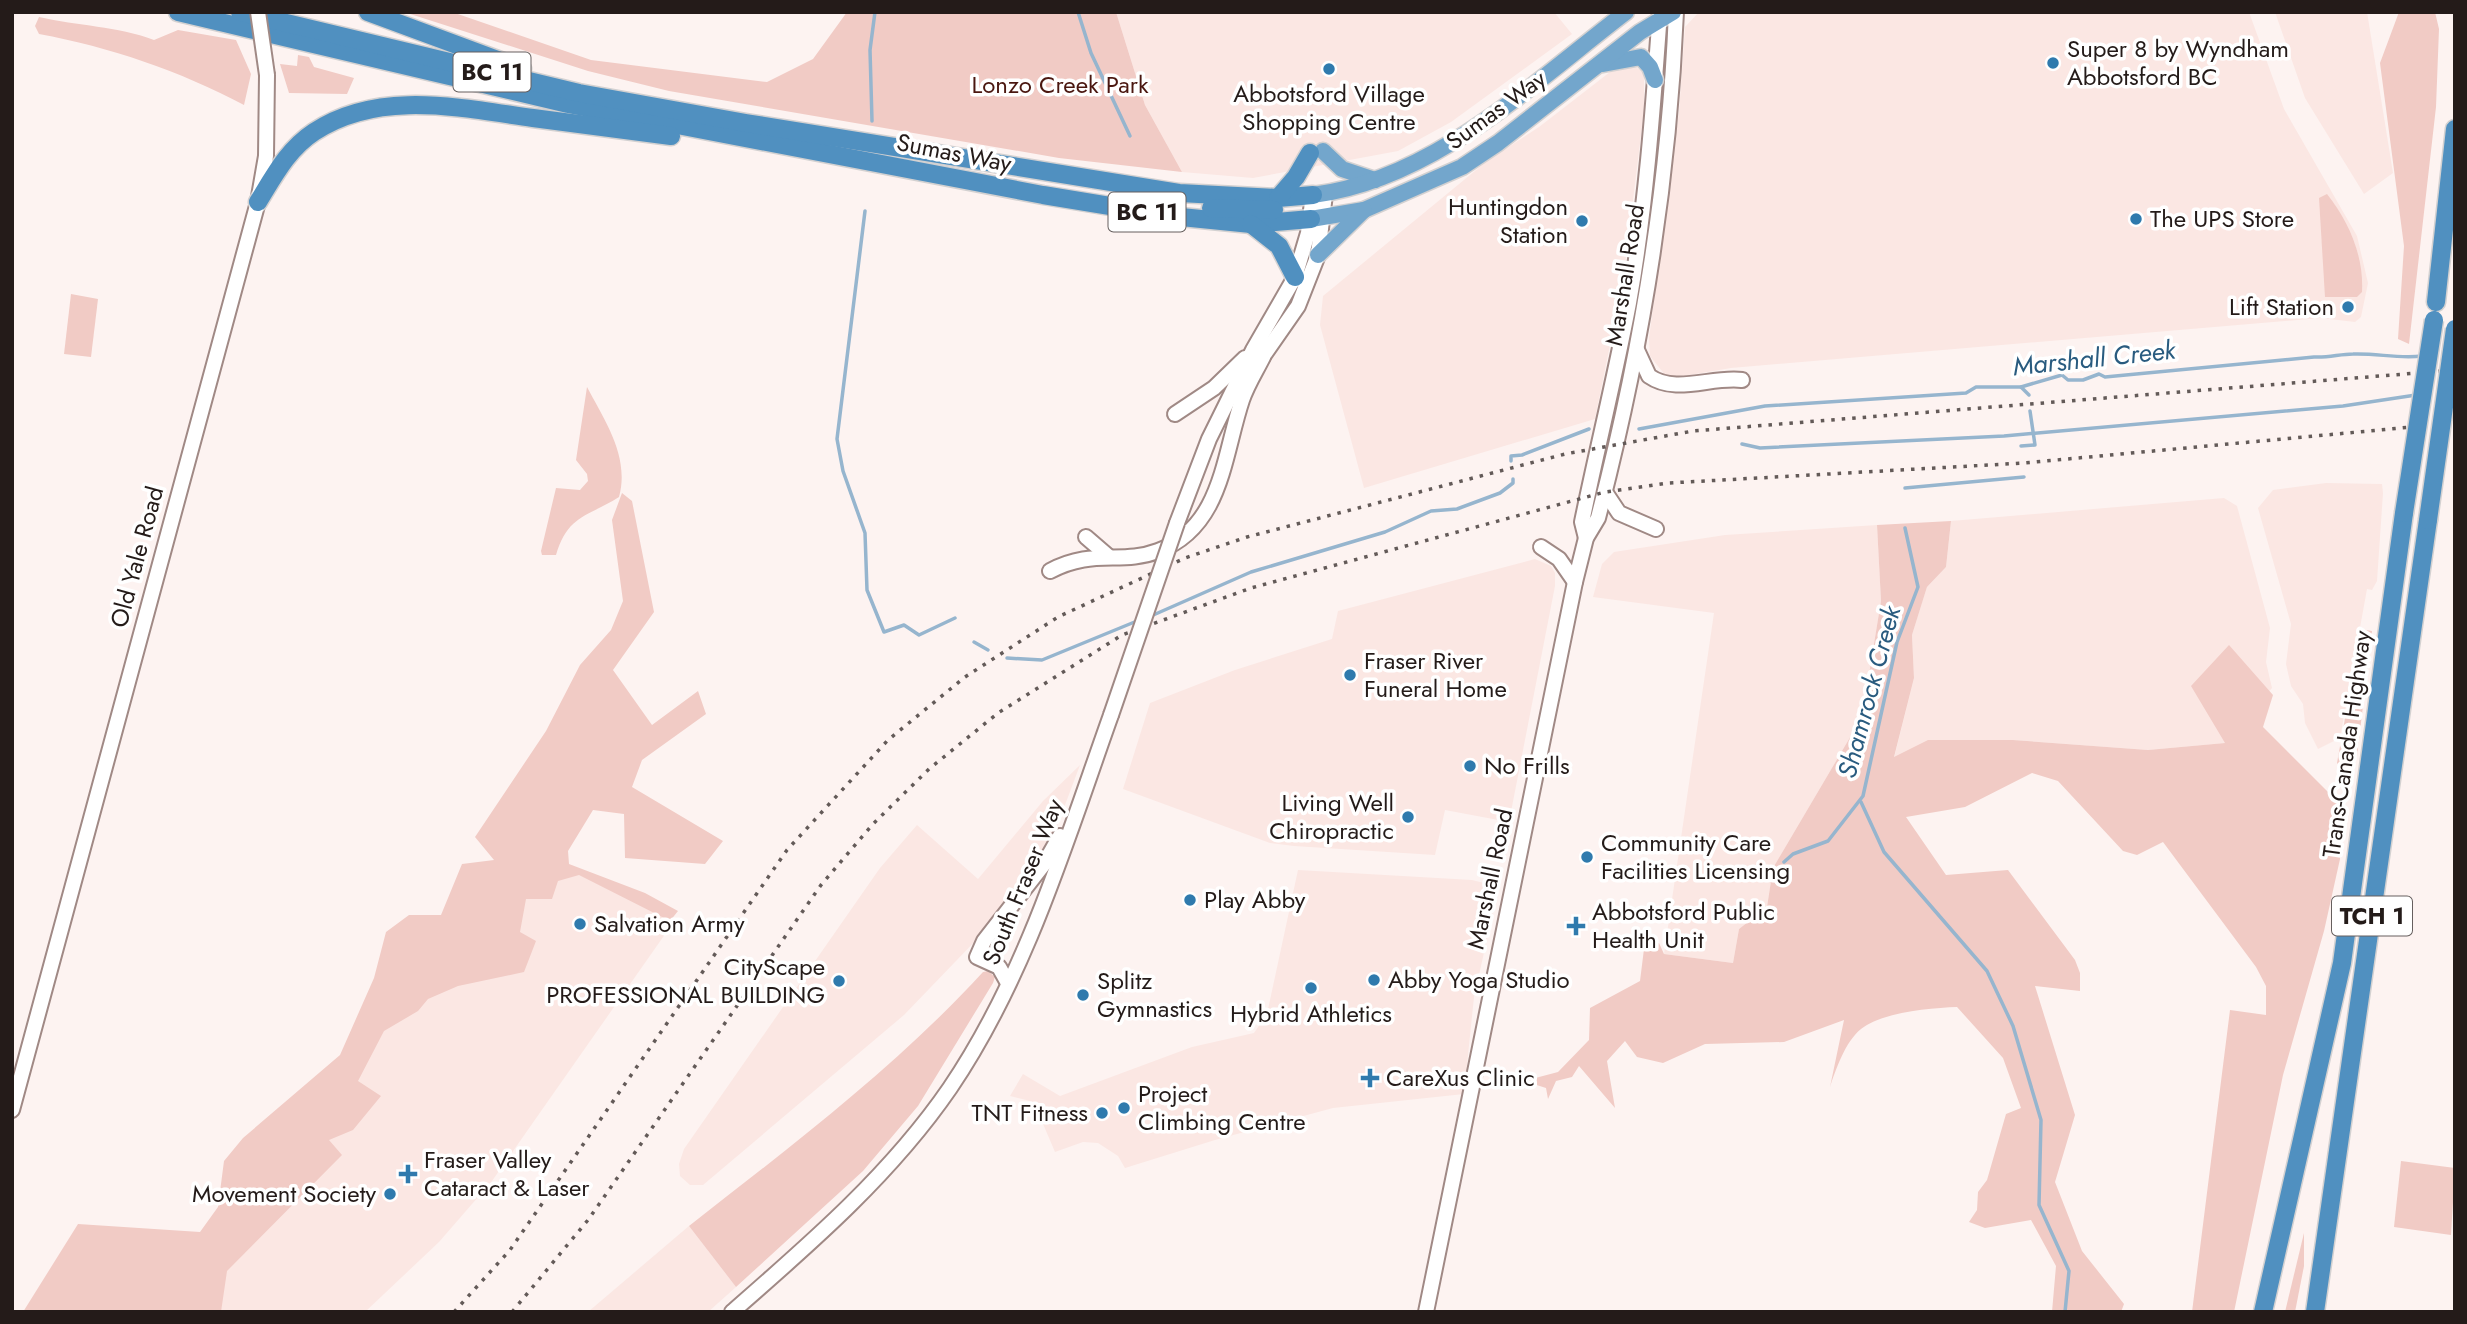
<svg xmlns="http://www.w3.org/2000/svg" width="2467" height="1324" font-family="Jost,sans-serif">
	<rect width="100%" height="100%" fill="#fdf3f1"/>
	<g fill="#fbe7e3">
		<path d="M1116 12H1554L1572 34 1451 122 1398 151 1253 178 1182 172 1145 105Z"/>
		<path d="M1699 12H2249L2284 109 2357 236 2368 283 2361 317 2355 322 2321 318 1731 368 1678 377 1665 375 1650 356 1649 338 1679 112 1685 27Z"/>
		<path d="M2275 12H2367L2393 173 2364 194 2305 98Z"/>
		<path d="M1629 62 1644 73V111L1623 281 1595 419 1364 488 1320 325 1323 296 1487 161 1539 127 1619 65Z"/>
		<path d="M2326 483 2382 484 2383 493 2377 581 2372 590 2367 589 2340 738 2318 749 2305 723 2303 704 2291 686 2286 664 2291 624 2258 508 2273 490Z"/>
		<path d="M2224 498 2237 506 2270 628 2266 662 2272 688 2225 743 2148 750 2013 740 1894 758 1914 678 1912 635 1927 587 1946 567 1951 521Z"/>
		<path d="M1877 525 1881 601 1862 717 1773 868 1767 907 1739 929 1733 963 1664 954 1714 613 1593 597 1602 564 1614 552 1725 535Z"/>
		<path d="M1535 559 1551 566 1555 573V586L1509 822 1445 810 1435 855 1294 846 1270 843 1123 789 1150 703 1235 670 1332 639 1338 611Z"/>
		<path d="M1080 765 1053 837 1007 908 904 1015 703 1185H690L680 1176 679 1164 684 1149 880 868 917 825 978 879 1043 801Z"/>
		<path d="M573 868 675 920 492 1181 439 1242 365 1312H216L235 1175 515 873Z"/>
		<path d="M1298 870 1472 880 1484 883 1491 891 1495 904 1474 997 1464 1094 1333 1108 1215 1140 1125 1168 1118 1156 1098 1143 1083 1142 1055 1152 1035 1105 1038 1103 1010 1096 1023 1074 1060 1096 1192 1047 1254 1033 1267 1014Z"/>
		<path d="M689 1226 736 1287 708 1312H588Z"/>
	</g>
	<g fill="#f1cbc5">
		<path d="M404 12H452L591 60 767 82 813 59 847 12H1116L1145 105 1182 172 1059 158 669 91 588 71Z"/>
		<path d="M2399 12H2435L2439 29 2436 107 2409 344 2398 339 2404 246 2380 63Z"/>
		<path d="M39 17C78 26 117 26 154 40L178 30 236 40 251 74 244 105C180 71 110 47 39 34L35 26Z"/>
		<path d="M298 55 309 57 314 67 354 78 347 94 289 93 280 64 297 66Z"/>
		<path d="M2327 194C2349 222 2364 256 2362 292L2357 297H2325L2319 198Z"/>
		<path d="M71 294 98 299 91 357 64 354Z"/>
		<path d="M587 387C605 421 630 457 619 497 587 517 568 515 556 555H542L541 551 556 488 580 490 588 481 587 474 576 460Z"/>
		<path d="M622 493 632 501 654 612 613 670 652 725 698 691 706 714 642 760 632 787 723 841 705 864 625 858 624 814 593 810 568 851 569 864 645 893 678 911 670 921 579 875 558 881 552 899H526L520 932 536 941 524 972 458 986 428 999 418 1011 384 1031 358 1081 381 1096 353 1130 329 1140 342 1155 227 1271 221 1312H23L78 1224 200 1232 218 1207 224 1161 243 1138 340 1055 374 978 386 932 409 915H441L462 864 494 860 475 837 546 731 580 665 611 630 623 601 612 520Z"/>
		<path d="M1951 521 1946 567 1927 587 1912 635 1914 678 1894 757 1928 740H2013L2148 750 2225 743 2191 686 2229 645 2273 695 2263 727 2338 802 2340 859 2324 931 2283 1075 2234 1312H2192L2230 1010 2266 1015V986L2256 967 2163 842 2137 855 2123 851 2058 781 2032 773 1965 807 1906 817 1946 875 2008 870 2075 960 2080 973V991L2035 986 2075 1115 2055 1182 2082 1251 2124 1304 2121 1312H2052L2056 1266 2031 1220 1985 1228 1969 1222 1977 1210 1978 1192 1987 1180 2006 1114 2021 1108 2003 1058 1957 1007C1930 1008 1883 1012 1861 1029 1845 1042 1836 1069 1830 1087L1844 1020 1784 1042 1705 1044 1663 1063 1637 1057 1625 1041 1607 1061 1615 1108 1579 1066 1572 1077 1556 1081 1548 1099 1546 1088 1524 1081 1558 1072 1589 1040 1590 1008 1640 981 1644 949 1659 943 1664 954 1733 963 1739 929 1767 907 1773 868 1862 717 1881 601 1877 525Z"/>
		<path d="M2361 629 2372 631 2357 756 2339 765 2337 763Z"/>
		<path d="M988 971 995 977 993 983 918 1106 863 1171 736 1287 689 1226C791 1146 895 1068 983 972Z"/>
		<path d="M2401 1161 2455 1168 2451 1235 2394 1227Z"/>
		<path d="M2304 1233V1266L2295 1312H2285Z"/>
	</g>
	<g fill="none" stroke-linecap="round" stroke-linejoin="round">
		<g stroke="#96b5ce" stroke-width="3.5">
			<path d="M1078 12 1091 53 1130 136"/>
			<path d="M872 121 870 50 875 12"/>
			<path d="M865 211 837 439 843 471 865 533 867 590 884 632 904 625 919 635 955 618"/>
			<path d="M2021 387 2029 395"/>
			<path d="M1639 429 1765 406 1966 393 1976 387H2021L2062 375 2068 380H2083L2099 374 2105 377 2314 357C2328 358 2340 354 2353 354 2377 353 2398 359 2422 356"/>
			<path d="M1742 444 1760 448 2004 436 2343 406 2416 395"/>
			<path d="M2021 446 2035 445 2030 411"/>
			<path d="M1511 461V456L1522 455 1589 429"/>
			<path d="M1905 488 2024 477"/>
			<path d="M1151 616 1251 572 1385 532 1431 511 1457 509 1500 493 1513 483V479"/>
			<path d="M974 642 988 650"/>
			<path d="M1007 658 1042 660 1137 621"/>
			<path d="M1861 802 1884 852 1987 971 2013 1026 2041 1120 2039 1205 2069 1271 2065 1312"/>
			<path d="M1784 862 1793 854 1828 841 1863 796 1897 642 1918 587 1905 528"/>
		</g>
		<defs>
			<g id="secondary">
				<path d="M1637 350 1649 376C1676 395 1711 376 1742 380"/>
				<path d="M1259 362 1298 306 1318 255 1325 194"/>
				<path d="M1175 414 1214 388 1245 358"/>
				<path d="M1605 492 1619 513 1656 529"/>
				<path d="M1177 523 1209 439 1253 350 1295 277 1308 233 1313 195"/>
				<path d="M1086 537 1108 556"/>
				<path d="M1586 538 1582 522C1597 449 1615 377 1629 303 1646 207 1653 109 1660 12"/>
				<path d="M1541 547 1559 559 1575 582"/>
				<path d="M1050 571C1093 548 1121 565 1158 551 1222 527 1223 457 1242 400 1247 385 1256 371 1263 357"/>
				<path d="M1008 983 999 967 977 957 984 941 1044 864 1060 836"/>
				<path d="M12 1110 258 202 266 156 267 75"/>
				<path d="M732 1312C810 1244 891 1174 950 1088 1026 976 1066 841 1111 715"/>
				<path d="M1426 1312 1575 582 1586 538 1598 518C1641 353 1669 183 1676 12"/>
			</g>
			<g id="trunk">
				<path d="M1603 64 1641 57 1650 67 1655 80"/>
				<path d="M1323 151 1342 169 1375 180"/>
				<path d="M1313 195C1433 180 1533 83 1626 12"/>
				<path d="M1311 219 1364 210 1462 167 1498 143 1640 32 1673 12"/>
				<path d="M1318 255 1364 210"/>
			</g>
			<g id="motorway">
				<path d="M178 12 568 104 1043 195 1171 216 1251 224 1311 219"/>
				<path d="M240 12 579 93 746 123 1179 193 1278 198 1313 195"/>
				<path d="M368 12 522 69"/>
				<path d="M1278 198 1296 177 1310 153"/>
				<path d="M258 202C274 176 288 149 314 132 379 89 461 108 533 118 579 124 625 130 671 136"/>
				<path d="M1211 208 1274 210"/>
				<path d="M1251 224 1279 246 1295 277"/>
				<path d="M2436 302 2455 129"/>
				<path d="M2263 1312 2342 963 2404 513"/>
				<path d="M2315 1312 2428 520"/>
			</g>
		</defs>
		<use href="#secondary" stroke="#a08985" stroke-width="18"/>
		<use href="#trunk" stroke="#d3d1d1" stroke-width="19"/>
		<use href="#motorway" stroke="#d3d1d1" stroke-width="21"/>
		<use href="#secondary" stroke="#fff" stroke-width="14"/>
		<use href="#trunk" stroke="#73a6cc" stroke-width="16"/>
		<use href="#motorway" stroke="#5090c0" stroke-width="18"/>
		<g stroke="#635a58" stroke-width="3.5" stroke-dasharray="3.5 7" stroke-linecap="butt">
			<path d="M454 1312 510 1250 787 850 888 740 965 677 1058 617 1185 558 1247 537 1565 454 1693 431 2455 370"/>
			<path d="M512 1312 588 1220 821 885 873 824 929 769 998 713 1122 635 1251 588 1605 492 1669 483 2024 463 2455 423"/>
		</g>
		<defs>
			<g id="secondary-bridge">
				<path d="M258 12 267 75"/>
				<path d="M1111 715 1177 523"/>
			</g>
			<g id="motorway-bridge">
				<path d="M2404 513 2434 320"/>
				<path d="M2428 520 2455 329"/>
			</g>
		</defs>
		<use href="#secondary-bridge" stroke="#a08985" stroke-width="18" stroke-linecap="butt"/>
		<use href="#motorway-bridge" stroke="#d3d1d1" stroke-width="21" stroke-linecap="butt"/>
		<use href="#secondary-bridge" stroke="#fff" stroke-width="14"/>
		<use href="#motorway-bridge" stroke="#5090c0" stroke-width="18"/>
	</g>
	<g fill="#2f7aad" stroke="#fff" stroke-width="2.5">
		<circle cx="2053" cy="63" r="7"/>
		<circle cx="1329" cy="69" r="7"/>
		<circle cx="2136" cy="219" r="7"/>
		<circle cx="1582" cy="221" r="7"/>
		<circle cx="2348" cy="307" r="7"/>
		<circle cx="1350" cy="675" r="7"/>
		<circle cx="1470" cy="766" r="7"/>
		<circle cx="1408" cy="817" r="7"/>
		<circle cx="1587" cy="857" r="7"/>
		<circle cx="1190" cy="900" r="7"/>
		<circle cx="580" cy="924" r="7"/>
		<path d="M1572.5 915.5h7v7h7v7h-7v7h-7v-7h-7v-7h7z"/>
		<circle cx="1374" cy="980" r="7"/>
		<circle cx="839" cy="981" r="7"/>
		<circle cx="1311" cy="988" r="7"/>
		<circle cx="1083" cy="995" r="7"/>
		<path d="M1366.5 1067.5h7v7h7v7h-7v7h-7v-7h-7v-7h7z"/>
		<circle cx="1124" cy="1108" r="7"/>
		<circle cx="1102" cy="1113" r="7"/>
		<path d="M404.5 1163.5h7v7h7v7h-7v7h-7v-7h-7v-7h7z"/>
		<circle cx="390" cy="1194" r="7"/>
	</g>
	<g text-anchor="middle" stroke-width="7" stroke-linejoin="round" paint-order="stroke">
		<g fill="#fff" stroke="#665f5e" stroke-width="2">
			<rect x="453.5" y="52.5" width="77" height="39" rx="5"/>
			<rect x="1108.5" y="192.5" width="77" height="39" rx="5"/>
			<rect x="2332" y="896.5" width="80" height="39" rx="5"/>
		</g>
		<g font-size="23" font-weight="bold" fill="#241b19">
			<text x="492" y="80">BC 11</text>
			<text x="1147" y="220">BC 11</text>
			<text x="2372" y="924">TCH 1</text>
		</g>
		<g font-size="24" fill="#241b19" stroke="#fff" text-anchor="start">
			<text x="2067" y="57">Super 8 by Wyndham<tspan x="2067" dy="28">Abbotsford BC</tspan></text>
			<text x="1329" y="102" text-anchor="middle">Abbotsford Village<tspan x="1329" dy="28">Shopping Centre</tspan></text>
			<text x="1568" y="215" text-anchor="end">Huntingdon<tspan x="1568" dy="28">Station</tspan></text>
			<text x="2150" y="227">The UPS Store</text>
			<text x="2334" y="315" text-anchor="end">Lift Station</text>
			<text x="1364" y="669">Fraser River<tspan x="1364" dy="28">Funeral Home</tspan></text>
			<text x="1484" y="774">No Frills</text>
			<text x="1394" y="811" text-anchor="end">Living Well<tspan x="1394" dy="28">Chiropractic</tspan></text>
			<text x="1601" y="851">Community Care<tspan x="1601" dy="28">Facilities Licensing</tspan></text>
			<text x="1204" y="908">Play Abby</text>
			<text x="1592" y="920">Abbotsford Public<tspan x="1592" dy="28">Health Unit</tspan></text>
			<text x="594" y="932">Salvation Army</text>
			<text x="825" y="975" text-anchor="end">CityScape<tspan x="825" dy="28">PROFESSIONAL BUILDING</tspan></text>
			<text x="1388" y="988">Abby Yoga Studio</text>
			<text x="1097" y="989">Splitz<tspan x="1097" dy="28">Gymnastics</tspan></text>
			<text x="1311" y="1022" text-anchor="middle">Hybrid Athletics</text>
			<text x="1386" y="1086">CareXus Clinic</text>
			<text x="1138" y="1102">Project<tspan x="1138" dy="28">Climbing Centre</tspan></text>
			<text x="1088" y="1121" text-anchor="end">TNT Fitness</text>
			<text x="424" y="1168">Fraser Valley<tspan x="424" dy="28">Cataract &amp; Laser</tspan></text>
			<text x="376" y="1202" text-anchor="end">Movement Society</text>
		</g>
		<g font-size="24" fill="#4a1710" stroke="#fff">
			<text x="1060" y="93">Lonzo Creek Park</text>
		</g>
		<g font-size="24" fill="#241b19" stroke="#fff">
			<text transform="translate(1496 110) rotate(-36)" y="8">Sumas Way</text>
			<text transform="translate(954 153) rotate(11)" y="8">Sumas Way</text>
			<text transform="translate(1625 275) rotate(-81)" y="8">Marshall Road</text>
			<text transform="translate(137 557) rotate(-75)" y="8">Old Yale Road</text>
			<text transform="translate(2347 744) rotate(-82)" y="8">Trans-Canada Highway</text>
			<text transform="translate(1490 879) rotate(-78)" y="8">Marshall Road</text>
			<text transform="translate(1023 882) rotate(-68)" y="8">South Fraser Way</text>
		</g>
		<g font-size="26" font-style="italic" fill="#295b7f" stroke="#fff">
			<text transform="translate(2094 358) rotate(-6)" y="9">Marshall Creek</text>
			<text transform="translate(1869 692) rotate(-75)" y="9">Shamrock Creek</text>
		</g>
	</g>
	<rect width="2467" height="1324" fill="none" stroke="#241b19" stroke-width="28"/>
</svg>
